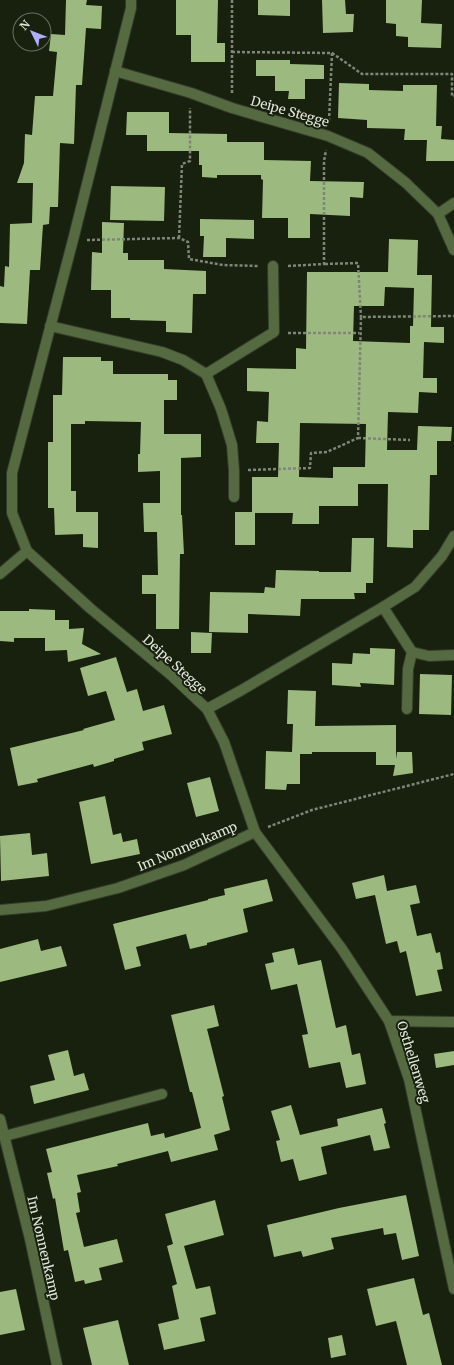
<svg xmlns="http://www.w3.org/2000/svg" width="454" height="1365" font-family="Merriweather,serif">
	<rect width="100%" height="100%" fill="#18200e"/>
	<g fill="#9cb97f" fill-rule="evenodd">
		<path d="M66 0H87L86 5 102 6 101 29 86 28 82 85H76L74 144 60 143 58 207H50L49 224 43 225 40 270H30L27 324 0 323V286L4 287 5 266 9 267 10 224 32 223 33 183H17L24 163 25 134 32 135 35 96H53L57 52 49 51 51 34 65 35Z"/>
		<path d="M176 0H218L217 43H225V62H191V35H176Z"/>
		<path d="M258 0H290V16L258 15Z"/>
		<path d="M322 0H345L346 14H354L353 32 323 33Z"/>
		<path d="M386 0H422L421 23 442 24 441 48 408 47V37L396 36V24L386 23Z"/>
		<path d="M256 60H290V64L324 65V79H305V99H288L289 91H275V76H256Z"/>
		<path d="M339 83 369 84V90L403 91V85H437L436 126H442L441 139 454 140V161H426L427 140H404L405 129 367 128V120L338 118Z"/>
		<path d="M127 112H169V133L227 134V142H264V160L311 161 310 181 364 182 363 198 350 197V216L310 214V238H288V218H262L263 180 261 179V175H217V178L202 177V165H199V151H147V135H126Z"/>
		<path d="M111 186 165 187 164 221 110 220Z"/>
		<path d="M200 219 254 220V239L226 238V257H203L204 236H200Z"/>
		<path d="M102 222 124 223 123 253H128V260H164V269L206 271V294H193L192 333 166 332V321L130 320V318H111V290H91L92 252 102 253Z"/>
		<path d="M389 239 418 240 417 275H432L431 327H444V343L424 342 423 378H437V393L419 392 418 413 388 412 387 450H417L418 426 452 427 451 441H437V475H430L429 530H413V548L387 547 388 484H358V506H319V524H292L293 513H255V545H235V512H252V477H278L279 443H256L257 421 268 422 269 392 247 391V368L296 369V348L306 349 307 272H388ZM385 287 414 288 413 326H410V343L353 341 354 306H384ZM300 423 366 424 365 467H333V478L299 477Z"/>
		<path d="M63 357H101V361H113V374H168V380H177V400H164V434H201V457L181 458V515H182L184 554H180L179 629H156V594H142V575H158L157 532H144L143 503H160V471L138 472V454H140L141 422 85 421V424H71V491H76V512H98V548L83 547V534L55 535 54 508H48V442H53V395H62Z"/>
		<path d="M352 538H374L373 583H366V593H354L355 599H301L300 616 248 614V633L209 632 210 592 264 593 265 587 275 588 276 570 319 571V572H351Z"/>
		<path d="M29 609 55 610V620H69V629L84 628 82 644 101 654 68 662 67 650 45 651V638H14V642L0 641V611H29Z"/>
		<path d="M191 632 212 633 211 653H191Z"/>
		<path d="M370 648 395 649 394 685 360 683 361 687 332 685V663L352 664 353 653 370 654Z"/>
		<path d="M116 657 127 692 137 689 143 711 164 705 172 734 142 742 144 750 114 759V761L94 767 93 764 37 779 38 782 18 786 10 748 84 730 83 729 115 720 106 691 88 696 80 668Z"/>
		<path d="M420 674 452 675 451 715 419 714Z"/>
		<path d="M288 690 316 691 315 726 396 725V759L397 752H412L413 773 393 776 395 765H376V752H312V754H300V784H287L286 790 265 789 266 751 292 752 293 724H287Z"/>
		<path d="M210 777 219 811 196 817 187 783Z"/>
		<path d="M105 796 113 835 121 833 123 842 137 839 140 854 91 864 79 802Z"/>
		<path d="M30 833 32 855 47 853 49 876 1 881 0 836Z"/>
		<path d="M384 875 387 891 416 885 420 903 410 905 417 936 431 933 436 953 440 952 443 969 437 970 442 991 416 996 406 951 400 953 397 941 386 944 375 895 356 899 352 883Z"/>
		<path d="M267 879 273 901 243 909 248 932 207 943V945L190 949 186 934 136 947 141 966 125 970 113 924 208 900V899L225 895 224 889Z"/>
		<path d="M38 939 41 951 61 946 67 966 0 982V949Z"/>
		<path d="M294 948 298 965 321 960 336 1028 346 1025 352 1055 360 1053 366 1084 346 1088 340 1062 309 1068 302 1035 308 1034 297 984 271 990 265 964 274 962 272 953Z"/>
		<path d="M214 1005 219 1026 207 1029 224 1096 222 1097 230 1130 214 1135 218 1150 171 1162 168 1151 117 1164 118 1166 77 1175 81 1192 77 1193 80 1212 76 1213 84 1247 117 1239 123 1262 99 1268 102 1280 85 1284 84 1280 75 1282 68 1250 64 1251 55 1198 53 1199 47 1173 52 1172 46 1149 148 1123 151 1136 164 1133 165 1138 201 1128 192 1092H190L171 1015Z"/>
		<path d="M68 1050 74 1076 84 1073 89 1090 34 1104 30 1086 55 1080 48 1055Z"/>
		<path d="M454 1051V1065L436 1068 434 1054Z"/>
		<path d="M291 1105 300 1135 338 1126 337 1119 382 1108 386 1123 384 1124 390 1148 374 1151 370 1135 321 1147 327 1174 299 1181 293 1159 281 1162 276 1141 280 1140 271 1111Z"/>
		<path d="M406 1195 419 1256 402 1260 396 1233 384 1235 383 1228 331 1238 334 1249 303 1257 301 1251 274 1257 267 1225 339 1208Z"/>
		<path d="M215 1200 224 1235 184 1246 196 1289 210 1286 216 1314 200 1318 205 1341 164 1350 158 1324 179 1319 172 1286 177 1284 167 1246 173 1244 165 1214Z"/>
		<path d="M414 1278 423 1315 429 1313 442 1365H407L396 1321 376 1326 367 1289Z"/>
		<path d="M16 1289 25 1330 0 1335V1292Z"/>
		<path d="M118 1320 129 1365H92L83 1328Z"/>
		<path d="M342 1335 346 1355 331 1358 328 1338Z"/>
	</g>
	<g fill="none" stroke-linecap="round" stroke-linejoin="round">
		<defs>
			<g id="street">
				<path d="M131 0V8L73 240 12 473V513L27 551 91 609 172 676 207 709 240 691 383 607 415 587 442 556 454 536"/>
				<path d="M115 71 191 93 232 108 328 136 368 153 406 183 438 214 454 250"/>
				<path d="M438 214 454 203"/>
				<path d="M50 326 162 352 183 360 206 374 221 409 232 445 234 471V497"/>
				<path d="M206 374 274 332 273 266"/>
				<path d="M0 574 27 551"/>
				<path d="M383 607 412 652 408 669 407 709"/>
				<path d="M412 652 429 656 454 655"/>
				<path d="M207 709 224 742 255 832 342 949 389 1021 409 1079 454 1289"/>
				<path d="M0 910 46 906 118 888 184 865 255 832"/>
				<path d="M389 1021 454 1022"/>
				<path d="M0 1119 30 1239 57 1365"/>
				<path d="M5 1136 162 1094"/>
			</g>
		</defs>
		<use href="#street" stroke="#343c2b" stroke-width="12"/>
		<g stroke="#7f8677" stroke-width="2.5" stroke-dasharray="3 2" stroke-linecap="butt">
			<path d="M232 0V94"/>
			<path d="M232 52 332 53 362 74H452V96H454"/>
			<path d="M329 121 332 53"/>
			<path d="M179 238 182 164 190 161V108"/>
			<path d="M87 240 179 238 188 242 189 259 223 265 259 266"/>
			<path d="M325 264 358 263 361 317"/>
			<path d="M288 266 324 264V161L326 150"/>
			<path d="M288 333H359"/>
			<path d="M358 438 410 440"/>
			<path d="M248 470 310 468 311 453 327 452 358 438 361 317 454 316"/>
			<path d="M268 827 312 810 454 774"/>
		</g>
		<use href="#street" stroke="#566a41" stroke-width="10"/>
	</g>
	<g text-anchor="middle" stroke-width="4" stroke-linejoin="round" paint-order="stroke">
		<g font-size="13" fill="#e1e7db" stroke="#18200e">
			<text transform="translate(290 111) rotate(16)" y="5">Deipe Stegge</text>
			<text transform="translate(175 664) rotate(42)" y="5">Deipe Stegge</text>
			<text transform="translate(187 846) rotate(-23)" y="5">Im Nonnenkamp</text>
			<text transform="translate(414 1062) rotate(73)" y="5">Osthellenweg</text>
			<text transform="translate(44 1248) rotate(77)" y="5">Im Nonnenkamp</text>
		</g>
	</g>
	<g transform="translate(32 32) rotate(313)"><circle r="19" fill="#18200e" stroke="#687060"/>
	<path d="M0-3L7 15L0 10L-7 15Z" fill="#afaefa"/>
	<text y="-6" font-size="11" font-weight="bold" text-anchor="middle" fill="#e1e7db">N</text>
	</g>
</svg>
